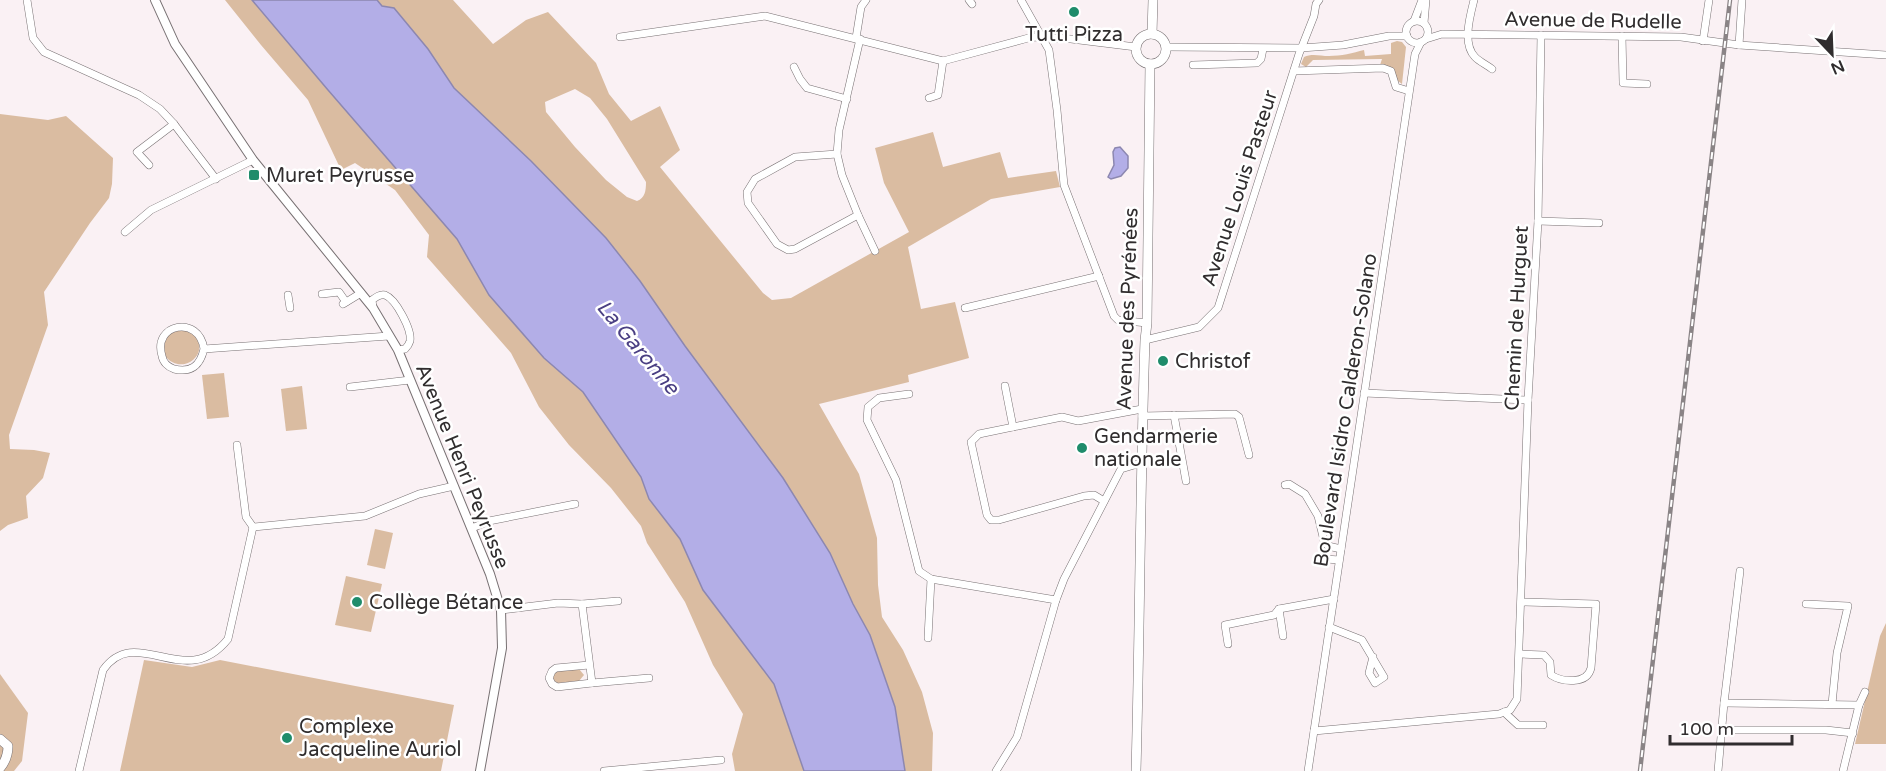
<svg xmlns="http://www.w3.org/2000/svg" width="1886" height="771" font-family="'Varela Round',sans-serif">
	<rect width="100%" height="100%" fill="#faf1f4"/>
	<g fill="#dabca1" fill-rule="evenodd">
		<path d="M225 0H252L328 90 457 239 489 295 544 358 583 392 641 477 649 499 680 539 703 590 774 684 804 771H735L732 754 743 714 713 665 685 602 647 543 641 526 611 488 569 445 539 407 511 353 427 257 429 235 395 190 355 163 341 170 308 100 261 45Z"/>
		<path d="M377 0H453L493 44 526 20 548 12 596 63 609 94 631 121 660 106 680 150 660 167 763 293 772 300 791 298 909 232 884 183 875 148 933 132 943 167 1000 152 1008 178 1056 171 1060 187 991 199 908 247 921 309 955 302 969 358 908 375 909 382 819 404 859 474 877 538 878 585 882 617 903 650 922 692 933 733 932 771H905L895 707 870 635 853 604 830 553 783 478 685 346 640 281 606 238 531 161 454 88 428 49 394 8 382 6ZM575 89 590 98 607 119 646 182C646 191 645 198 637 201L627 197 606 180 575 147 546 112 545 102Z"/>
		<path d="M1397 41 1402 42 1406 47 1402 84 1398 81 1392 68 1380 65 1382 59 1313 60 1306 67 1301 64 1304 57C1312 53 1320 56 1329 56 1341 56 1353 53 1364 50L1365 56 1391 54V43Z"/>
		<path d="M0 114 48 120 66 116 113 158 112 184 109 198 90 223 44 292 48 325 9 435 10 449 34 450 50 453 43 478 26 496 28 518 8 525 0 531Z"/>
		<path d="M185 328C189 331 193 333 196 337 209 356 181 376 165 356 163 334 164 335 185 328Z"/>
		<path d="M224 373 229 417 207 419 202 375Z"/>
		<path d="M302 386 307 429 286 431 281 389Z"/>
		<path d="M375 529 393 533 385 569 367 565Z"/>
		<path d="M346 576 382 584 371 632 335 625Z"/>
		<path d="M1886 623V744H1855L1880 636Z"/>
		<path d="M144 660 192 667 220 660 454 705 441 771H120Z"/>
		<path d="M579 669 584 675 579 681 558 683 553 680 554 674 558 671Z"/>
		<path d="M0 674 28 713 22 761 14 771H0Z"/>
	</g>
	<g fill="#b3aee7" stroke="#8c87b0" stroke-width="1.5">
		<path d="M252 0H377L382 6 394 8 428 49 454 88 531 161 606 238 640 281 685 346 783 478 830 553 853 604 870 635 895 707 905 771H804L774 684 703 590 680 539 649 499 641 477 583 392 544 358 489 295 457 239 328 90Z"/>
		<path d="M1120 147 1128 156V168L1121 176 1111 179 1108 177 1114 165 1113 152 1115 148Z"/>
	</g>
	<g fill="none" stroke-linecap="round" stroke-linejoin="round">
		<defs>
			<g id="minor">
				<path d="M27 0 33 38 44 52 139 95 160 109 174 124 216 179"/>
				<path d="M969 0 972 4"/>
				<path d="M1021 0 1049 50 1057 110 1064 185 1114 316 1118 320 1147 323"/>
				<path d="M1474 0C1470 16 1462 44 1475 57 1480 62 1487 65 1492 69"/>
				<path d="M1414 21 1422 0"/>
				<circle cx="1417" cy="32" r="11"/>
				<path d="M1424 23 1426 0"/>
				<path d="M1622 36 1623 83 1647 84"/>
				<path d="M620 37 765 16 943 61 1032 37 1071 39 1136 47"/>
				<path d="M856 38 861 7 866 0"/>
				<path d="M860 39 839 130 837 154 842 175 858 215 875 251"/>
				<path d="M1426 39 1442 34 1681 37 1739 45 1742 0"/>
				<path d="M1703 41 1709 0"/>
				<path d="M1739 45 1886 55"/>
				<path d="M1166 47 1301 48 1343 45 1389 36H1407"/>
				<path d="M1193 65 1257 63 1261 59 1263 49"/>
				<path d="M794 67 800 79 807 88 847 99"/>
				<path d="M1294 71 1383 68 1391 71 1396 87 1409 91"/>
				<path d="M929 98 938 95 943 61"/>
				<path d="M837 154 795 157 755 179 747 192 748 203 777 244 788 250 795 249 858 215"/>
				<path d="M149 165 137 152 174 124"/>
				<path d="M1538 221 1599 223"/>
				<path d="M125 232 151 210 253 160"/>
				<path d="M322 294 339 292 346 302"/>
				<path d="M288 295 290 308"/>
				<path d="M343 304 361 293"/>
				<path d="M373 308 372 300C376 297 380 294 385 295 396 299 412 330 410 341 409 345 408 346 405 349L398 350"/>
				<path d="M965 308 1099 276"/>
				<path d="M1145 340 1199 327 1218 308 1299 54 1314 16 1316 4 1319 0"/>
				<path d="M204 349C200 366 191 373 174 369 168 367 163 362 162 356 152 324 199 314 204 349L389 336"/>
				<path d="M1005 386 1013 427"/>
				<path d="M350 387 410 380"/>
				<path d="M1364 393 1528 400"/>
				<path d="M909 394 879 398 868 407 867 420 896 480 919 571 931 579 1056 600"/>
				<path d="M1174 415 1186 481"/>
				<path d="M1142 416 1235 414 1239 417 1249 455"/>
				<path d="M237 445 246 517 253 527"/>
				<path d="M1285 485 1289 484 1305 494 1318 516 1324 541 1328 546 1341 549"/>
				<path d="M1104 501 1094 495 1084 496 999 520H991L987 515 971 442 979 434 1062 417 1078 421 1142 409"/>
				<path d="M253 527 365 516 419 494 454 486"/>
				<path d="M472 528 489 521 575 504"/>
				<path d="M1326 559 1339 560"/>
				<path d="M582 604 592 683 649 678"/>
				<path d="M1806 604 1848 606 1837 653 1832 704"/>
				<path d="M1279 609 1283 636"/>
				<path d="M501 610 558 603 582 604 618 601"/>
				<path d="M1329 627 1362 640 1384 677 1375 683 1369 673 1373 657"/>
				<path d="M928 638 931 579"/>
				<path d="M1228 644 1225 625 1274 615 1279 609 1334 599"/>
				<path d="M1520 654 1544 655 1550 662 1551 675C1562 682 1587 685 1591 668L1596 604 1521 602"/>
				<path d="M589 665 556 668 552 671 549 678 552 684 557 687 592 683"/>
				<path d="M1724 703 1859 705"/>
				<path d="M1504 712 1518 725H1543"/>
				<path d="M1723 730H1826L1853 733"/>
				<path d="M1314 731 1499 714 1510 710 1517 699 1528 400 1538 221 1541 35"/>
				<path d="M79 771 103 670C137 622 185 693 228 639L253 527"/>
				<path d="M604 771 721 760"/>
				<path d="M996 771 1017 737 1056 600 1064 579 1121 469 1141 463"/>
				<path d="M1308 771 1415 54 1421 42"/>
				<path d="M1718 771 1724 703 1740 571"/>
				<path d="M1843 771 1859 705 1865 692"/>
			</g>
			<path id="tertiary" d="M155 0 175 44 253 160 373 308 398 350 490 574 501 610 502 648 480 771"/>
			<g id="secondary">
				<path d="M1152 34 1153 0"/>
				<circle cx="1151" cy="49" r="15"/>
				<path d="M0 739 8 746C8 755 6 761 0 768"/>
				<path d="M1136 771C1140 627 1140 484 1145 340L1147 323 1150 64"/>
			</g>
		</defs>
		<use href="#minor" stroke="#787173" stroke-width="8"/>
		<use href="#tertiary" stroke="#787173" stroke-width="10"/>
		<use href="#secondary" stroke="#787173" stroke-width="10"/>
		<use href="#minor" stroke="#fff" stroke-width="7"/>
		<use href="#tertiary" stroke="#fff" stroke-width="8"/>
		<use href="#secondary" stroke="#fff" stroke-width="9"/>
		<defs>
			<path id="rail" d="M1640 771 1730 0"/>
		</defs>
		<use href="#rail" stroke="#8a8486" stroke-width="4.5"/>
		<use href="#rail" stroke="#fff" stroke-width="2" stroke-dasharray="7" stroke-linecap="butt"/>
	</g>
	<g fill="#1f8c6b" stroke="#fff" stroke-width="2">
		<circle cx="1074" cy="12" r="6"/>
		<rect x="248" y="169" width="12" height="12" rx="3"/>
		<circle cx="1163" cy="361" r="6"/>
		<circle cx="1082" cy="448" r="6"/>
		<circle cx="357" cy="602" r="6"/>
		<circle cx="287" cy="738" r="6"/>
	</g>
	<g text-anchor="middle" stroke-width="5" stroke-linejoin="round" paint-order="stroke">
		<g font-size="20" fill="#302d2e" stroke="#fff">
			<text transform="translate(1593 20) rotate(1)" y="7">Avenue de Rudelle</text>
			<text transform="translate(1239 188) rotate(-72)" y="7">Avenue Louis Pasteur</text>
			<text transform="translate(1127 309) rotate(-88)" y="7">Avenue des Pyrénées</text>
			<text transform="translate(1516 318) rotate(-87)" y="7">Chemin de Hurguet</text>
			<text transform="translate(1345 410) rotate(-81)" y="7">Boulevard Isidro Calderon-Solano</text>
			<text transform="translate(463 466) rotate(68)" y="7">Avenue Henri Peyrusse</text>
		</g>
		<g font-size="20" fill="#302d2e" stroke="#fff" text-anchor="start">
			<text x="1074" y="41" text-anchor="middle">Tutti Pizza</text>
			<text x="266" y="182">Muret Peyrusse</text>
			<text x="1175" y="368">Christof</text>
			<text x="1094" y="443">Gendarmerie<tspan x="1094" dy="23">nationale</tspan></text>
			<text x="369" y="609">Collège Bétance</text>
			<text x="299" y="733">Complexe<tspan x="299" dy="23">Jacqueline Auriol</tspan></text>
		</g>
		<g font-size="21" font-style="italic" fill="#4a3f83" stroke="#fff">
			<text transform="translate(638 347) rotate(50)" y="7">La Garonne</text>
		</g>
	</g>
	<g transform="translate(1832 54) rotate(157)" stroke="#ffffff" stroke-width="4.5" paint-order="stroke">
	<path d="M0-4.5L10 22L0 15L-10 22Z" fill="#302d2e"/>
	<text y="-9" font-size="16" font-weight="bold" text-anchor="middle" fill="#302d2e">N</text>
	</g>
	<path d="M1670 735v9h122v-9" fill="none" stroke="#302d2e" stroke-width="3"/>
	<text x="1679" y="735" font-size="18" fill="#302d2e" stroke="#ffffff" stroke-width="4.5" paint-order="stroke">100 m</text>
</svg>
